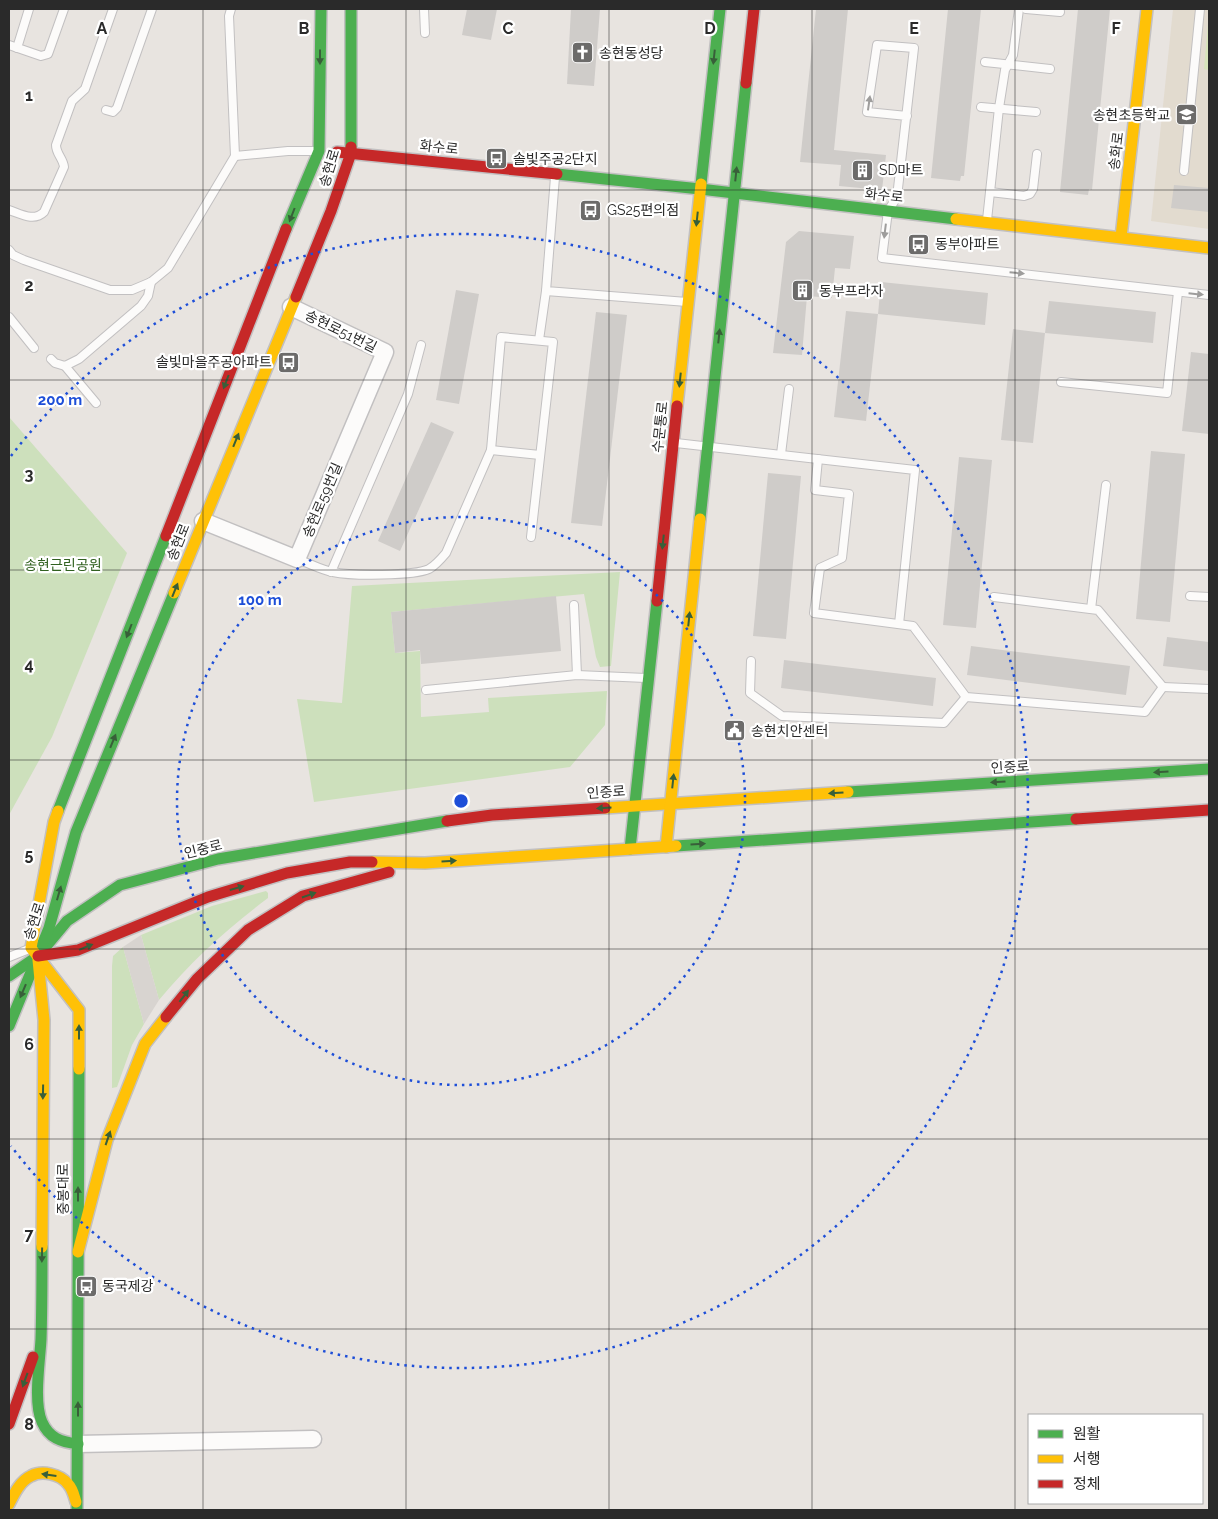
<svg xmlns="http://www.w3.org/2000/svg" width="1218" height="1519" font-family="Raleway,'Noto Sans KR',sans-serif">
	<rect width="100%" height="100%" fill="#e8e4e0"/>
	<path fill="#e2dbcf" d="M1173 9H1209V229L1151 221Z"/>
	<g fill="#cde0bc">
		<path d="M9 417 127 553 52 737 9 815Z"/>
		<path d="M620 572 611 666 600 667 596 657 584 594 391 612 395 653 420 651 421 717 489 712 488 698 607 691 605 725 570 767 314 802 297 699 342 703 352 586Z"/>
		<path d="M266 891 268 893V898C228 928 191 961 159 1000L141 935 212 906Z"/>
		<path d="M123 947 144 1024 132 1045 117 1087 112 1088V966L113 956Z"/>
	</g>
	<path fill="#d7e4ba" d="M1209 12V70L1204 69Z"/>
	<path fill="#d8d4d0" d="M141 935 159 1000 144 1024 123 947Z"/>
	<g fill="#cfccc9">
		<path d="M467 9H497L491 40 462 35Z"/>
		<path d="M571 9H600L594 86 567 84Z"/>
		<path d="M816 9H848L834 150 886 155 882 190 839 186 841 165 800 162Z"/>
		<path d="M948 9H981L964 176H961L960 181 931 178Z"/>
		<path d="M1078 9H1110L1092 190 1089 189 1088 195 1060 192Z"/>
		<path d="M1174 185 1209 188V212L1171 208Z"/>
		<path d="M799 231 854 236 850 269 835 268 832 298 807 296 802 355 773 353 786 242Z"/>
		<path d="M881 282 988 293 985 325 878 314Z"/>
		<path d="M456 290 479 294 459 404 436 400Z"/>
		<path d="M1049 301 1156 312 1153 343 1045 333Z"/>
		<path d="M846 311 878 314 866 421 834 417Z"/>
		<path d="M596 312 627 315 602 526 571 523Z"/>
		<path d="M1013 329 1045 333 1033 443 1001 440Z"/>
		<path d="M1191 352 1209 354V434L1182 431Z"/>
		<path d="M431 422 454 432 400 551 378 541Z"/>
		<path d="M1151 451 1185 454 1170 622 1136 619Z"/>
		<path d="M959 457 992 460 976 628 943 625Z"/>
		<path d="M768 473 801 476 786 639 753 636Z"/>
		<path d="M556 596 561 651 421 664 420 650 395 653 391 612Z"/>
		<path d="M1167 637 1209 642V671L1163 666Z"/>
		<path d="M971 646 1130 666 1126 695 967 675Z"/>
		<path d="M784 660 936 678 933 706 781 688Z"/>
	</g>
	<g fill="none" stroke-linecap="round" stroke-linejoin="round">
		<defs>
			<g id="lane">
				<path d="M424 9 425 33"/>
				<path d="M1026 9 1060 12"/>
				<path d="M9 45 41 56 48 54 64 9"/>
				<path d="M17 48 29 9"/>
				<path d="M985 62 1050 69"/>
				<path d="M981 107 1036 112"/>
				<path d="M106 110 113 112 117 108 152 9"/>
				<path d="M907 116 867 112 877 45 914 48 897 197 888 211 882 258 1209 295"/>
				<path d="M235 156 288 151H316"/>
				<path d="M1184 171 1200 9"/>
				<path d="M555 177 546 291 687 302"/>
				<path d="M990 192 1024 196 1030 194 1033 189 1037 154"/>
				<path d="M9 210C21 214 34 222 44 212L64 167C63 158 56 154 56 145L72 101 85 89 113 9"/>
				<path d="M987 220 999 108 1005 70 1013 55 1019 9"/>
				<path d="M9 250 13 255 24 260 110 290H132L151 282 168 268 235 156 229 16 231 9"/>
				<path d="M9 317 34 348"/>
				<path d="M539 340 546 291"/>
				<path d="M51 359 55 363 65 366 79 359 141 306 148 296 151 282"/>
				<path d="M65 366 96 403"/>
				<path d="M1061 382 1167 393 1178 292"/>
				<path d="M676 443 915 470 899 624"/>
				<path d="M491 450 540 455"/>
				<path d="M781 454 789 389"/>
				<path d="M818 459 815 490 849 494 842 558 820 568 814 613 913 626 966 697 1145 712 1163 687 1098 610 994 597"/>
				<path d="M297 559C309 563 321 570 333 572 351 576 414 576 429 569 436 565 441 559 446 553L491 450 501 337 553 342 531 537"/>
				<path d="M331 572 408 394 421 345"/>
				<path d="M1190 596 1209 597"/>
				<path d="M574 605 577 675"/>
				<path d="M1091 609 1106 485"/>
				<path d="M751 661 750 693 782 716 944 723 966 697"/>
				<path d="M1163 687 1209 689"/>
				<path d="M426 690 577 675 646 678"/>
				<path d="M9 957 29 949"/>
			</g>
			<g id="street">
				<path d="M203 521 297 559 385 352 291 307"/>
				<path d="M78 1444 313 1439"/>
			</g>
			<g id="fast">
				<path d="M351 9V147"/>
				<path d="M557 174 700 189 956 219"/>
				<path d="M701 184 720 9"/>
				<path d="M286 229 319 151 321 9"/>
				<path d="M700 519 746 83"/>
				<path d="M848 792 1209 769"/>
				<path d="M58 811 166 536"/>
				<path d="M676 846 1076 819"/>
				<path d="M630 849 657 601"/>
				<path d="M9 976 38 956 67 921 120 885 218 859 447 821"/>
				<path d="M9 1026 49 928 76 832 174 593"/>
				<path d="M42 1247C42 1278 42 1308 41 1339 40 1360 33 1403 42 1422 49 1438 61 1442 78 1444"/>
				<path d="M77 1510 79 1069"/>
			</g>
			<g id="slow">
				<path d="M956 219 1209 248"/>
				<path d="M1121 237 1147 9"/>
				<path d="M677 406 701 184"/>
				<path d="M174 593 296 297"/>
				<path d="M605 808 848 792"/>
				<path d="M58 811 54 822 31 948 79 1010V1069"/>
				<path d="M666 847 700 519"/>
				<path d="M372 862 425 863 676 846"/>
				<path d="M38 960 44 1020 42 1247"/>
				<path d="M78 1252 107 1140 145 1044 166 1017"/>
				<path d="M9 1504C14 1494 20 1481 31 1476 42 1470 60 1474 68 1484 73 1489 74 1496 76 1502"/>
			</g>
			<g id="jam">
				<path d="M746 83 754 9"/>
				<path d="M337 152 557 174"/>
				<path d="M296 297 331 211 351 153V147"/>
				<path d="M166 536 286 229"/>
				<path d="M657 601 677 406"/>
				<path d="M1076 819 1209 810"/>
				<path d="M447 821 492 815 605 808"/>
				<path d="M38 956 78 950 208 897 287 873 350 862H372"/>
				<path d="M166 1017 197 979 248 930 303 896 389 872"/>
				<path d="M9 1424 33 1357"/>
			</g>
		</defs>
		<use href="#lane" stroke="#c2c0c1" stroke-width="10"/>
		<use href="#street" stroke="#c2c0c1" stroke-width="19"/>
		<use href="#fast" stroke="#c2c0c1" stroke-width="14"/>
		<use href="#slow" stroke="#c2c0c1" stroke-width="14"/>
		<use href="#jam" stroke="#c2c0c1" stroke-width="14"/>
		<use href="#lane" stroke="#fcfbfa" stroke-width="8"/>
		<use href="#street" stroke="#fcfbfa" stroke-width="16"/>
		<use href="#fast" stroke="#4caf50" stroke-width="11"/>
		<use href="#slow" stroke="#ffc107" stroke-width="11"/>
		<use href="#jam" stroke="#c62828" stroke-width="11"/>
	</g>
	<defs><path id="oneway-solid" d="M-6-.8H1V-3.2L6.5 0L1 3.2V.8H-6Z" transform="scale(1.25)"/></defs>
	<g fill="#385f39">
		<use href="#oneway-solid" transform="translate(320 57) rotate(90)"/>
		<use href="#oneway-solid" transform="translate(714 57) rotate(96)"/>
		<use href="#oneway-solid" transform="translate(736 174) rotate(-84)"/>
		<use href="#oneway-solid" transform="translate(292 215) rotate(111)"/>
		<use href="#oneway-solid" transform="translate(697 219) rotate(96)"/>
		<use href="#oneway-solid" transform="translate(719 336) rotate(-84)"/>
		<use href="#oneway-solid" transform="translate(680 380) rotate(96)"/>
		<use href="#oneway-solid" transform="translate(226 382) rotate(111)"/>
		<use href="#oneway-solid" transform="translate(236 440) rotate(-68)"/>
		<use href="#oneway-solid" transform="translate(663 542) rotate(96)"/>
		<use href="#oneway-solid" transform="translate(175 590) rotate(-68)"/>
		<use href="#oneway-solid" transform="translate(689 619) rotate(-84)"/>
		<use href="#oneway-solid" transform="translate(129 631) rotate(111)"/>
		<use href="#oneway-solid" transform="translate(113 741) rotate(-68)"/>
		<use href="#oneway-solid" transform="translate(1161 772) rotate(176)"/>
		<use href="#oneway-solid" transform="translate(673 781) rotate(-84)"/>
		<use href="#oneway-solid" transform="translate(998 782) rotate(176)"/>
		<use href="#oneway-solid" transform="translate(836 793) rotate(176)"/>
		<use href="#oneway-solid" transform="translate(604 808) rotate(176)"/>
		<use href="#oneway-solid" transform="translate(698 844) rotate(-4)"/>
		<use href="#oneway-solid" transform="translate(449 861) rotate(-4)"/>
		<use href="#oneway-solid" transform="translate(237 888) rotate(-16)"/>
		<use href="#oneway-solid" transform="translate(59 893) rotate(-74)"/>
		<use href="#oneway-solid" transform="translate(309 895) rotate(-19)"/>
		<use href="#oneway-solid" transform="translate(86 947) rotate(-22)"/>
		<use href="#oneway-solid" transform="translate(23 991) rotate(113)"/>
		<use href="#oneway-solid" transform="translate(184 996) rotate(-52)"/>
		<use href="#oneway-solid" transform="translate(79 1032) rotate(-90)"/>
		<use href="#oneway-solid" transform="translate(43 1092) rotate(91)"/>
		<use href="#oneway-solid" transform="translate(108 1138) rotate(-71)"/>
		<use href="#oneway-solid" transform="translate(78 1194) rotate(-90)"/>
		<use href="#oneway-solid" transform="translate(42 1255) rotate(91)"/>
		<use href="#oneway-solid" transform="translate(25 1380) rotate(110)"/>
		<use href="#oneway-solid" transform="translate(78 1409) rotate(-90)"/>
		<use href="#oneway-solid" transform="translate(49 1475) rotate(-172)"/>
	</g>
	<g fill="#9e9d9c">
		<use href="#oneway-solid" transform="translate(869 103) rotate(-82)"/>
		<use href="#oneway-solid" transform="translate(885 231) rotate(97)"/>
		<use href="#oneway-solid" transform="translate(1017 273) rotate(6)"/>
		<use href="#oneway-solid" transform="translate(1196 294) rotate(6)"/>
	</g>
	<path fill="none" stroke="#2a2a2a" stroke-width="1" stroke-opacity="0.55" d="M203 9V1510M406 9V1510M609 9V1510M812 9V1510M1015 9V1510M9 190H1209M9 380H1209M9 570H1209M9 760H1209M9 949H1209M9 1139H1209M9 1329H1209"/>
	<g fill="none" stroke="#1d4ed8" stroke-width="2.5" stroke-dasharray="2.5 5">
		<circle cx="461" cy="801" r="284"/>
		<path d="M11 456A567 567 0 1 1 11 1146"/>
	</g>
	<defs>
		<symbol id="church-square" viewBox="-11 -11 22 22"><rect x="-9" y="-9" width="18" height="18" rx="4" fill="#6c6b6a" stroke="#fff"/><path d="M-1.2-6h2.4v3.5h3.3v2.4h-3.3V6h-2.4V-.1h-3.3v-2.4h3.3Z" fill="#fff"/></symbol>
		<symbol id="school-square" viewBox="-11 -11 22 22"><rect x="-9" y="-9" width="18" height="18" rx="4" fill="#6c6b6a" stroke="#fff"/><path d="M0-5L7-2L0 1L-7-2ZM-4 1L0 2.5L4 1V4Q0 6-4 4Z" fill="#fff"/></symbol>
		<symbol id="bus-square" viewBox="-11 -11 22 22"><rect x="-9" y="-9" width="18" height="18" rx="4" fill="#6c6b6a" stroke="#fff"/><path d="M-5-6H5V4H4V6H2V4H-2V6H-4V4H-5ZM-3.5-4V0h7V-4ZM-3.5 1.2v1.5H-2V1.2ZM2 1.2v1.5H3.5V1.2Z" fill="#fff"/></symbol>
		<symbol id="building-square" viewBox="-11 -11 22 22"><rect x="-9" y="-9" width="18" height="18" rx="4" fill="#6c6b6a" stroke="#fff"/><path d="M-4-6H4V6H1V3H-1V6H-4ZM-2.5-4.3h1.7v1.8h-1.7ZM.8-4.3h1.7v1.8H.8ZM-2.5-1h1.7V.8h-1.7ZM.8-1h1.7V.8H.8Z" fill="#fff"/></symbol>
		<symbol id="civic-square" viewBox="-11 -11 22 22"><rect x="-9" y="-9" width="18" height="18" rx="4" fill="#6c6b6a" stroke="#fff"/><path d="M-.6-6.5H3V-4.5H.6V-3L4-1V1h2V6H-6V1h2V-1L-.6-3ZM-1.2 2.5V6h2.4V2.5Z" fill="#fff"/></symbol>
	</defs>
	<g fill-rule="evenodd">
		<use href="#church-square" x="570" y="40" width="25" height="25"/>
		<use href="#school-square" x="1174" y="102" width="25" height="25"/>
		<use href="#bus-square" x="484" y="146" width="25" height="25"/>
		<use href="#building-square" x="850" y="158" width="25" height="25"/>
		<use href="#bus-square" x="578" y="198" width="25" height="25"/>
		<use href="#bus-square" x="906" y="232" width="25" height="25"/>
		<use href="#building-square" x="790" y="278" width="25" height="25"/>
		<use href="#bus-square" x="276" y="350" width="25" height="25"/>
		<use href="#civic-square" x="722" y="718" width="25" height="25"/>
		<use href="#bus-square" x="74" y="1274" width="25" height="25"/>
	</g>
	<g text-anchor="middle" stroke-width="4.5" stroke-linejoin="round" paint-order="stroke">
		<g font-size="14" fill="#2a2a2a" stroke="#fff" text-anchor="start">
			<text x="599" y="58">송현동성당</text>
			<text x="1170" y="120" text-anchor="end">송현초등학교</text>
			<text x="513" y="164">솔빛주공2단지</text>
			<text x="879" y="175">SD마트</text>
			<text x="607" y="215">GS25편의점</text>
			<text x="935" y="249">동부아파트</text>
			<text x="819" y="296">동부프라자</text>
			<text x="272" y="367" text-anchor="end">솔빛마을주공아파트</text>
			<text x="751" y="736">송현치안센터</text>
			<text x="102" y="1291">동국제강</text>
		</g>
		<g font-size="14" fill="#2a2a2a" stroke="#fff">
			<text transform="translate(439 147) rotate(6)" y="5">화수로</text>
			<text transform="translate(1116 151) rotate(-83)" y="5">송화로</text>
			<text transform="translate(329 168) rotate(-73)" y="5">송현로</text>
			<text transform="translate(884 195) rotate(6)" y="5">화수로</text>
			<text transform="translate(341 331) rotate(26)" y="5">송현로51번길</text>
			<text transform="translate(660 427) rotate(-84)" y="5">수문통로</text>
			<text transform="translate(322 500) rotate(-67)" y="5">송현로59번길</text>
			<text transform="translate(178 542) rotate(-68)" y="5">송현로</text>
			<text transform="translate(1010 767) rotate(-4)" y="5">인중로</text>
			<text transform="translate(606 792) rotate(-4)" y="5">인중로</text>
			<text transform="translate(203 849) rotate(-14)" y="5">인중로</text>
			<text transform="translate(34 921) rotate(-72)" y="5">송현로</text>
			<text transform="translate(63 1189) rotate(-90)" y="5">중봉대로</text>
		</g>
		<g font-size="14" fill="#316120" stroke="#fff">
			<text x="63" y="570">송현근린공원</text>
		</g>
	</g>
	<g font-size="16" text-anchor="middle" font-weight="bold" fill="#2a2a2a" stroke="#fff" stroke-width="4.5" stroke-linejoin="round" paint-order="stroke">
		<text x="102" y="34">A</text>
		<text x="304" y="34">B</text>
		<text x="508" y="34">C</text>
		<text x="710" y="34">D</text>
		<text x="914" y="34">E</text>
		<text x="1116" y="34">F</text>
		<text x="29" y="101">1</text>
		<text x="29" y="291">2</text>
		<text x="29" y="480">3</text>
		<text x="29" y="670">4</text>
		<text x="29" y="860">5</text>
		<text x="29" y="1050">6</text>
		<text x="29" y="1240">7</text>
		<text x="29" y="1430">8</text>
	</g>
	<circle cx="461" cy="801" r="8" fill="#1d4ed8" stroke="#fff" stroke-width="2.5"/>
	<g font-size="15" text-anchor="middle" font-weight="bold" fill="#1d4ed8" stroke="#fff" stroke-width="4.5" stroke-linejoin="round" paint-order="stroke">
		<text x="60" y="405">200 m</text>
		<text x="260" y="605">100 m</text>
	</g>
	<rect width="1218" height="1519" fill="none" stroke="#2a2a2a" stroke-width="20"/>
	<rect x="1028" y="1414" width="175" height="90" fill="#ffffff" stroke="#aaaaaa"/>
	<rect x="1038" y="1430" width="25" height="8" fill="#4caf50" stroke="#aaaaaa"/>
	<text x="1073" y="1439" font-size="15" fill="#2a2a2a">원활</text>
	<rect x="1038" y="1455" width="25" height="8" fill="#ffc107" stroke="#aaaaaa"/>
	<text x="1073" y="1464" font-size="15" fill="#2a2a2a">서행</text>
	<rect x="1038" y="1480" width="25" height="8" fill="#c62828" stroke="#aaaaaa"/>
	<text x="1073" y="1489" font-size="15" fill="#2a2a2a">정체</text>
</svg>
